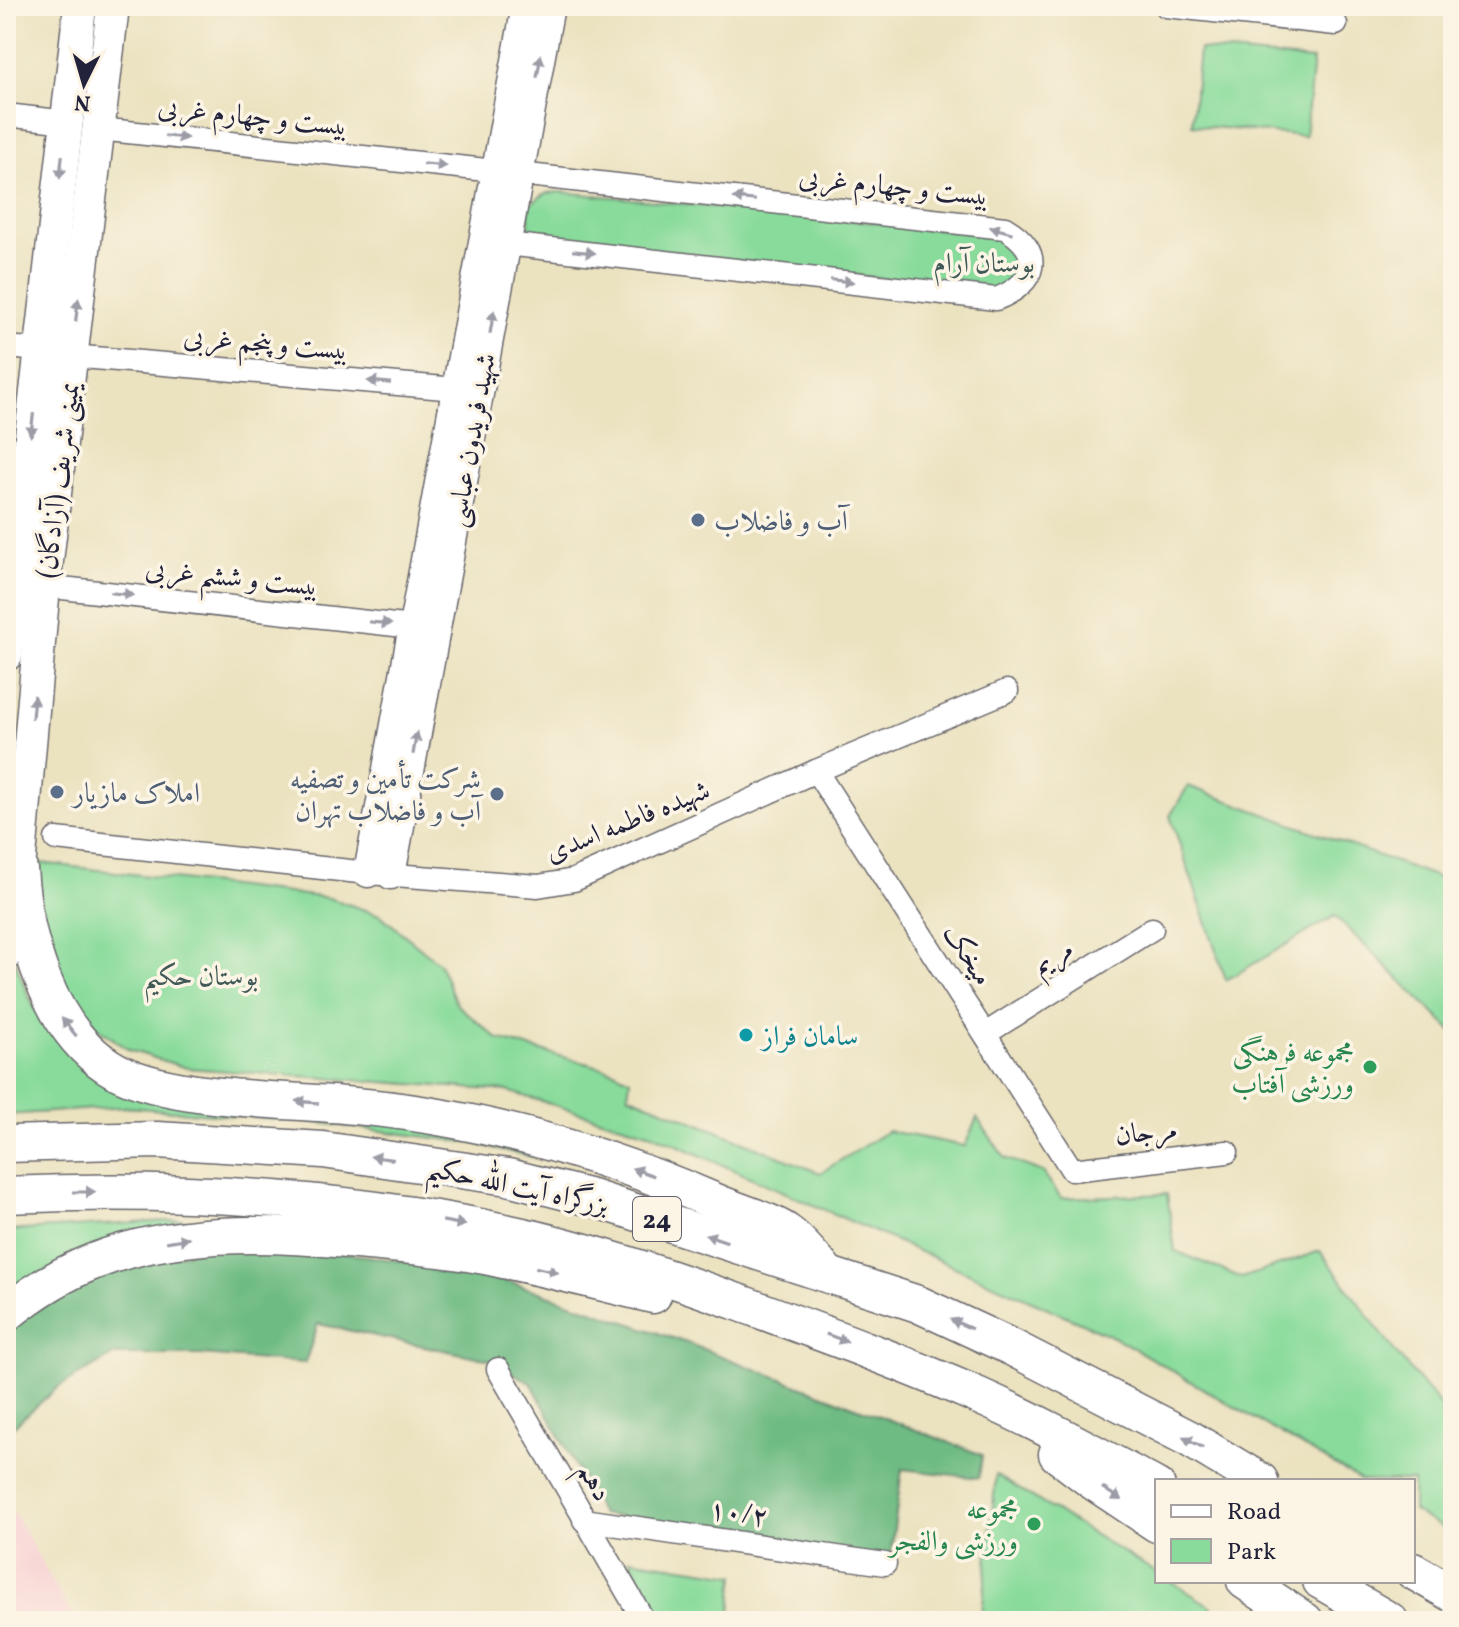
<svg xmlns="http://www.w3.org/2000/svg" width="1459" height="1627" font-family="Vollkorn,Amiri,serif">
	<rect width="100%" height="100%" fill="#fcf5e5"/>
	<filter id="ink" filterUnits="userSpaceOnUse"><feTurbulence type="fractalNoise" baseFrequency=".0125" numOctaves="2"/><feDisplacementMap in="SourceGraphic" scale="16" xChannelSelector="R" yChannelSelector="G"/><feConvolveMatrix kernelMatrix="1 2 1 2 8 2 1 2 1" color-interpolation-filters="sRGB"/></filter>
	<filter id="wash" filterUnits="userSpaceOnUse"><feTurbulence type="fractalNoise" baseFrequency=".006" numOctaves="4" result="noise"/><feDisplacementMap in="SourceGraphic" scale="32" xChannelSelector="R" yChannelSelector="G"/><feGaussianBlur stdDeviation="1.8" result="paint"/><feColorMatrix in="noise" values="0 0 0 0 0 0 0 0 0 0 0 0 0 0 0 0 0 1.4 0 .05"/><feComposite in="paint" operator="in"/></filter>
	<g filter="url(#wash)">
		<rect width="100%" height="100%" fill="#ebe2c0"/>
		<path fill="#f7cfd3" d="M6 1499 75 1621H6Z"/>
		<g fill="#89db9b" stroke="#567e6b" stroke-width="2">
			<path d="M1199 49 1313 60 1305 136 1192 125Z"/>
			<path d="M561 192 999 235C1030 253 1019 276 993 292L539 237 529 227V205L546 193Z"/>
			<path d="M1188 786 1453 883V1032L1335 916 1226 980 1170 816Z"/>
			<path d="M41 863 329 898 380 915 439 963 457 1005 498 1039 614 1071 630 1079 628 1095 820 1173 888 1131 965 1146 977 1118 1005 1158 1043 1172 1061 1198 1167 1194 1175 1251 1242 1278 1320 1251 1396 1353 1453 1421V1534L1413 1511V1481H1362L1116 1338 652 1134 507 1091 187 1068 129 1050 70 1008 33 905Z"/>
			<path d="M15 959C30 1009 48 1036 90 1067L537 1144 533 1157 472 1143 313 1122 125 1107 6 1115V1000Z"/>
			<path d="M183 1220 177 1230 32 1276 6 1291V1231Z"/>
			<path d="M996 1475 1157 1573V1581H1170L1212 1607 1204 1621H993L982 1614Z"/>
			<path d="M629 1559 735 1575 730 1621H665Z"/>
		</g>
		<path fill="#6ebb83" stroke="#486e5f" stroke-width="2" d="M301 1247 444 1267 516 1284 687 1343 982 1455 979 1478 902 1469 890 1559 601 1514 532 1384 491 1360 318 1324 305 1363 201 1355H114L57 1388 6 1433V1327L78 1286 126 1268 206 1248Z"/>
	</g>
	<g filter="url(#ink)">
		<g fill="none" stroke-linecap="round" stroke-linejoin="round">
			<defs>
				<g id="minor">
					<path d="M1166 6 1336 24"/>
					<path d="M6 115 67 122"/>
					<path d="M99 129 496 171"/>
					<path d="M506 244 996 299C1038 283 1045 252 1005 228L519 174"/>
					<path d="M6 347 41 350"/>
					<path d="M71 356 456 389"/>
					<path d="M44 586 413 627"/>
					<path d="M816 771 1072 1170 1227 1152"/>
					<path d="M56 839 368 873 538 886 574 880 816 771 1007 691"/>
					<path d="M985 1034 1152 929"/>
					<path d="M498 1369 644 1621"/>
					<path d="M584 1520 885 1564"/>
				</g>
				<g id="tertiary">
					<path d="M368 873 526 6"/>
					<path d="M391 875 550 6"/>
				</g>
				<g id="secondary">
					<path d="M6 655 80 6"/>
					<path d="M6 954 19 869 44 586 113 6"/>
				</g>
				<g id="trunk">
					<path d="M19 869C24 937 47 1026 108 1066 159 1100 280 1099 344 1105 473 1115 598 1151 716 1202 736 1211 772 1221 788 1233 802 1243 814 1260 826 1272"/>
					<path d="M6 1144 157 1140 323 1150 508 1177 595 1199 918 1304 1011 1347 1190 1439 1260 1481"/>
					<path d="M6 1195C172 1187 342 1198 505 1232 587 1249 665 1276 743 1304 822 1333 902 1362 979 1396 1040 1423 1099 1456 1157 1487"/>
					<path d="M6 1314C33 1292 63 1273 95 1261 175 1230 263 1232 347 1240 398 1245 449 1248 499 1259 550 1269 602 1283 653 1295"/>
					<path d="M1057 1454 1091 1480 1157 1524"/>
					<path d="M1413 1571 1453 1594"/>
					<path d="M1245 1581 1305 1621"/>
					<path d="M1321 1581 1390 1621"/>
				</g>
			</defs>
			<use href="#minor" stroke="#68656a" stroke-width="25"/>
			<use href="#tertiary" stroke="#68656a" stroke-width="31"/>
			<use href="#secondary" stroke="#68656a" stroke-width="35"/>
			<use href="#trunk" stroke="#68656a" stroke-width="39"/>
			<use href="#minor" stroke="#fff" stroke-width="22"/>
			<use href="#tertiary" stroke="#fff" stroke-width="28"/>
			<use href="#secondary" stroke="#fff" stroke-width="32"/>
			<use href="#trunk" stroke="#fff" stroke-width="36"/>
		</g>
		<defs><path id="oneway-solid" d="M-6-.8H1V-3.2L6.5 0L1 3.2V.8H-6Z" transform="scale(2)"/></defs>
		<g fill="#9c9ca7">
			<use href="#oneway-solid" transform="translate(539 66) rotate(-80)"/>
			<use href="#oneway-solid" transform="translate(176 137) rotate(6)"/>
			<use href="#oneway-solid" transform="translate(435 165) rotate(6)"/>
			<use href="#oneway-solid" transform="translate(61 167) rotate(96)"/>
			<use href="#oneway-solid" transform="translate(744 199) rotate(-174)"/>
			<use href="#oneway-solid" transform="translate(1001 230) rotate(-164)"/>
			<use href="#oneway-solid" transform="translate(584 252) rotate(6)"/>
			<use href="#oneway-solid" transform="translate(842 281) rotate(6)"/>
			<use href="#oneway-solid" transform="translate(77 310) rotate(-83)"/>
			<use href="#oneway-solid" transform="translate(492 322) rotate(-80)"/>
			<use href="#oneway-solid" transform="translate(379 382) rotate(-175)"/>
			<use href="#oneway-solid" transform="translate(32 425) rotate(97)"/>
			<use href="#oneway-solid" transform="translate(122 594) rotate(6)"/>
			<use href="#oneway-solid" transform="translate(380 623) rotate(6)"/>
			<use href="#oneway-solid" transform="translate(33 707) rotate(-85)"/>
			<use href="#oneway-solid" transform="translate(415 743) rotate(-80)"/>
			<use href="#oneway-solid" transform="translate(69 1027) rotate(-129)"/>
			<use href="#oneway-solid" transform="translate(307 1102) rotate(-175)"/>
			<use href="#oneway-solid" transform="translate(382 1158) rotate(-172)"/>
			<use href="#oneway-solid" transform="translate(643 1172) rotate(-161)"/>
			<use href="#oneway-solid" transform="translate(84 1192)"/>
			<use href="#oneway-solid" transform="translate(454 1223) rotate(10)"/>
			<use href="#oneway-solid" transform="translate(716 1238) rotate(-162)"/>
			<use href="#oneway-solid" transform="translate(178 1240) rotate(-9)"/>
			<use href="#oneway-solid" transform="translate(547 1270) rotate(13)"/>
			<use href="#oneway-solid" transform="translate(961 1324) rotate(-156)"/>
			<use href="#oneway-solid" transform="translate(837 1338) rotate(20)"/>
			<use href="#oneway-solid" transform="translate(1193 1442) rotate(-151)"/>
			<use href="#oneway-solid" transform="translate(1112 1494) rotate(33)"/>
		</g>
	</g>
	<g fill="#5c6f8a" stroke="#fcf5e5" stroke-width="3">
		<circle cx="698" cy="520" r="8"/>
		<circle cx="57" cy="792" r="8"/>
		<circle cx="497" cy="794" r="8"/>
	</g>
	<circle fill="#0f9aa8" stroke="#fcf5e5" stroke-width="3" cx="746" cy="1035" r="8"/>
	<g fill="#2e9e5b" stroke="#fcf5e5" stroke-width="3">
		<circle cx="1370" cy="1067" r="8"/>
		<circle cx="1034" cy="1524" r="8"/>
	</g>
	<g text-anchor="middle" stroke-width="7" stroke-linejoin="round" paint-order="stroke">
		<rect fill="#fcf5e5" stroke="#63616e" stroke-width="2" x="633" y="1197" width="48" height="44" rx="6"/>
		<g font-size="26" font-weight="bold" fill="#22223b">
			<text x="657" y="1228">24</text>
		</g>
		<g font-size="28" fill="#22223b" stroke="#fcf5e5">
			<text transform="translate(253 115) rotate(6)" y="10">بیست و چهارم غربی</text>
			<text transform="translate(894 185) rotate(6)" y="10">بیست و چهارم غربی</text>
			<text transform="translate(266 342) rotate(5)" y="10">بیست و پنجم غربی</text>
			<text transform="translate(470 440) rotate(-80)" y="10">شهید فریدون عباسی</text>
			<text transform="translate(57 480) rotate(-83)" y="10">یمینی شریف (آزادگان)</text>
			<text transform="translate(232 576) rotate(6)" y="10">بیست و ششم غربی</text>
			<text transform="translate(627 820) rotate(-22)" y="10">شهیده فاطمه اسدی</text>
			<text transform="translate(969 954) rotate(57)" y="10">میخک</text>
			<text transform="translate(1052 956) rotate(-32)" y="10">مریم</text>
			<text transform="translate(1146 1131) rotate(-6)" y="10">مرجان</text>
			<text transform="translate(518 1185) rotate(12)" y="10">بزرگراه آیت الله حکیم</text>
			<text transform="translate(596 1481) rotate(60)" y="10">دهم</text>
			<text transform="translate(739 1512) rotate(8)" y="10">۱۰/۲</text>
		</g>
		<g font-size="28" fill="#415a58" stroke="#fcf5e5">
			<text x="984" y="272">بوستان آرام</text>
			<text x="201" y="985">بوستان حکیم</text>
		</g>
		<g font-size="28" fill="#4e5e75" stroke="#fcf5e5" text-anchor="start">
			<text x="714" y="530">آب و فاضلاب</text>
			<text x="481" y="788" text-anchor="end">شركت تأمين و تصفيه<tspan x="481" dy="32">آب و فاضلاب تهران</tspan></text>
			<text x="73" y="802">املاک مازیار</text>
		</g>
		<g font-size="28" fill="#0d838f" stroke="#fcf5e5" text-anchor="start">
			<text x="762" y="1045">سامان فراز</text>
		</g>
		<g font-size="28" fill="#27864d" stroke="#fcf5e5" text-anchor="end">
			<text x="1354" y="1061">مجموعه فرهنگی<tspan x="1354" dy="32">ورزشی آفتاب</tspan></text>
			<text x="1018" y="1518">مجموعه<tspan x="1018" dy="32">ورزشی والفجر</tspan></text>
		</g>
	</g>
	<rect width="1459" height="1627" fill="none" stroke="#fcf5e5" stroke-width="32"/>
	<rect x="1155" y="1479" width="260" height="104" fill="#fcf5e5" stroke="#a5a1a1" stroke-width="2"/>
	<rect x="1171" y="1505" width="40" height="12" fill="#ffffff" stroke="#a5a1a1" stroke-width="2"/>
	<text x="1227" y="1519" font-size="24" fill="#22223b">Road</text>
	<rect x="1171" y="1539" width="40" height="24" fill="#89db9b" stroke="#a5a1a1" stroke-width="2"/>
	<text x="1227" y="1559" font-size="24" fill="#22223b">Park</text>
	<g transform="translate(84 84) rotate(185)" stroke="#fcf5e5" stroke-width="6" paint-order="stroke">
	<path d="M0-6L14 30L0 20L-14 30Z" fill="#22223b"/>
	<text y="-12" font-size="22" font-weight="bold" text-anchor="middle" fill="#22223b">N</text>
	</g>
</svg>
